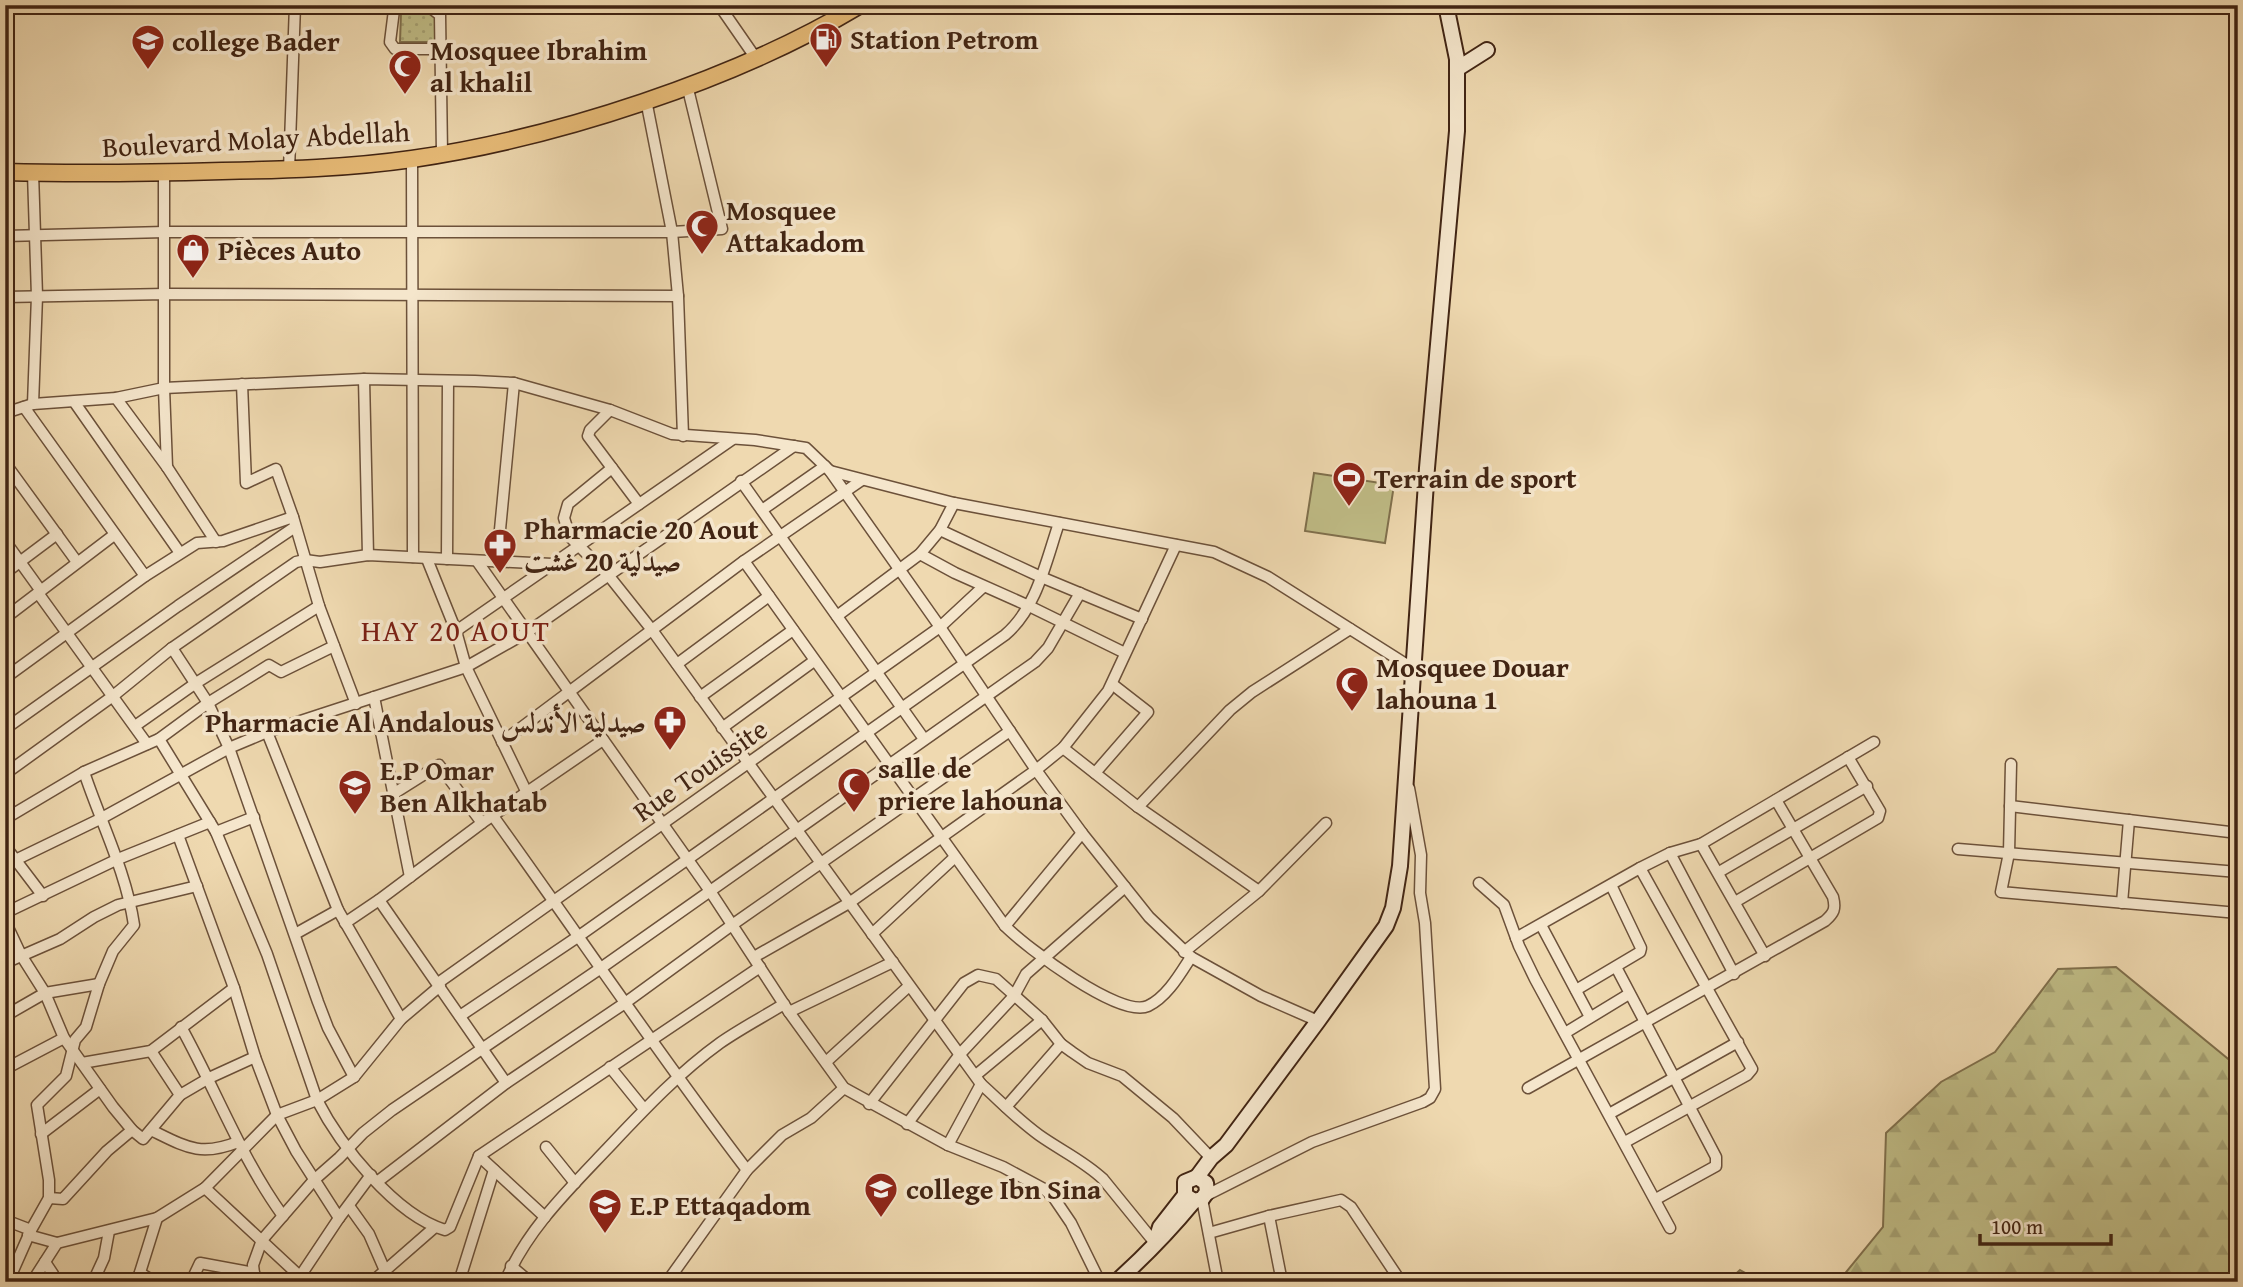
<svg xmlns="http://www.w3.org/2000/svg" width="2243" height="1287" font-family="'Gentium Book Plus',Amiri,serif">
	<defs>
		<pattern id="forest-firs" width="22" height="20" patternUnits="userSpaceOnUse" patternTransform="scale(1.75)"><rect width="22" height="20" fill="#c0bd87"/><path d="M5 1l3.5 6h-7zM16 11l3.5 6h-7z" fill="#a6a274"/></pattern>
		<pattern id="park-dots" width="8" height="8" patternUnits="userSpaceOnUse" patternTransform="scale(1.75)"><rect width="8" height="8" fill="#c0bd87"/><path d="M2 2h.1M6 6h.1" fill="none" stroke="#a6a274" stroke-width="1.8" stroke-linecap="round"/></pattern>
	</defs>
	<rect width="100%" height="100%" fill="#efd9b0"/>
	<filter id="stains"><feTurbulence type="fractalNoise" baseFrequency=".00286" numOctaves="4"/><feColorMatrix values="0 0 0 0 .2 0 0 0 0 .09 0 0 0 0 .02 0 0 0 .5 -.17"/></filter>
	<radialGradient id="worn" r=".72"><stop offset=".6" stop-color="#630" stop-opacity="0"/><stop offset="1" stop-color="#630" stop-opacity=".3"/></radialGradient>
	<g fill="url(#forest-firs)" stroke="#80704d" stroke-width="2">
		<path d="M2116 967 2238 1067V1282H1838L1883 1227 1886 1133 1941 1082 1995 1052 2058 969Z"/>
		<path d="M1740 1270 1761 1282H1727Z"/>
	</g>
	<path fill="url(#park-dots)" stroke="#80704d" stroke-width="2" d="M401 13 436 14V42H400Z"/>
	<path fill="#c0bd87" stroke="#80704d" stroke-width="2" d="M1314 473 1394 485 1385 543 1305 531Z"/>
	<g fill="none" stroke-linecap="round" stroke-linejoin="round">
		<defs>
			<g id="minor">
				<path d="M719 5 755 57"/>
				<path d="M441 49H395L390 42 394 10 398 8H431L440 15 442 154"/>
				<path d="M646 100 672 232 678 296 683 436"/>
				<path d="M412 159 413 557"/>
				<path d="M289 170 295 5"/>
				<path d="M33 173 37 296 33 404"/>
				<path d="M164 173V388L167 467"/>
				<path d="M5 236 165 232H672L722 229 687 85"/>
				<path d="M5 297 166 294 678 296"/>
				<path d="M364 379 368 555"/>
				<path d="M242 384 246 483 276 469 293 517 319 606 356 704"/>
				<path d="M116 398 167 467 216 542"/>
				<path d="M75 403 180 553"/>
				<path d="M24 407 145 576"/>
				<path d="M610 410 590 430 588 436 639 504"/>
				<path d="M5 413 33 404 116 398 164 388 364 379 475 381 514 383 610 410 672 434 755 440 806 448 830 471 940 627 1036 770 1082 833 1149 917 1191 957 1261 996 1318 1021"/>
				<path d="M5 463 77 562"/>
				<path d="M612 468 568 504 564 518 570 537 609 576 652 630 981 1084C1000 1101 1018 1120 1039 1135 1060 1150 1084 1161 1103 1179L1155 1243"/>
				<path d="M830 471 954 503 1214 552 1268 577 1412 668"/>
				<path d="M741 481 924 739"/>
				<path d="M762 510 825 466"/>
				<path d="M940 530 1041 577 1142 619"/>
				<path d="M5 541 41 591"/>
				<path d="M920 554 955 573 1029 606 1125 653"/>
				<path d="M447 559 448 381"/>
				<path d="M477 561 710 891 789 1012 844 1088 948 1145 1003 1167 1044 1189 1054 1198 1071 1223 1100 1282"/>
				<path d="M497 561 514 383"/>
				<path d="M744 561 1005 926C1026 947 1120 1019 1148 1006 1167 997 1180 974 1191 957"/>
				<path d="M5 573 57 534"/>
				<path d="M38 593 147 744"/>
				<path d="M837 616 920 554 940 530 954 503"/>
				<path d="M5 618 114 535"/>
				<path d="M456 631 733 439"/>
				<path d="M677 664 769 596"/>
				<path d="M5 678 145 576 197 543 223 541 293 517"/>
				<path d="M374 697 410 877"/>
				<path d="M700 697 793 630"/>
				<path d="M135 726 196 683 319 606"/>
				<path d="M722 728 814 661"/>
				<path d="M5 729 178 606 295 527"/>
				<path d="M267 732 338 910 401 1019"/>
				<path d="M159 739 216 832 267 954 317 1100C340 1145 395 1215 445 1230L450 1227 479 1156 760 967"/>
				<path d="M502 742 744 561 862 480"/>
				<path d="M1063 748 1138 807 1259 891"/>
				<path d="M2011 764 2009 853 2001 892 2238 913"/>
				<path d="M1095 773 1148 712 1112 684"/>
				<path d="M5 774 113 696 172 648 296 562 305 560 320 562 368 555 552 564"/>
				<path d="M527 793 466 667 526 633 794 446"/>
				<path d="M393 794 439 765 482 823"/>
				<path d="M2010 806 2238 833"/>
				<path d="M1138 807 1230 710 1252 692 1350 629"/>
				<path d="M493 816C578 934 659 1055 747 1170"/>
				<path d="M5 819 84 772 159 739 208 703 269 665 281 672 334 646"/>
				<path d="M216 832 254 817"/>
				<path d="M178 835 234 988 255 1057 277 1115 296 1151 339 1218"/>
				<path d="M1701 844 1765 956"/>
				<path d="M5 846 43 896"/>
				<path d="M1958 849 2238 872"/>
				<path d="M1670 853 1734 974"/>
				<path d="M5 865 100 819 229 748 267 732 466 667 456 631 427 559"/>
				<path d="M1719 872 1867 786"/>
				<path d="M1479 883 1504 905 1519 946 1535 979 1670 1228"/>
				<path d="M379 900 506 1083"/>
				<path d="M1735 902 1878 818 1880 811 1848 757"/>
				<path d="M2122 903 2129 820"/>
				<path d="M5 913 118 859 210 822"/>
				<path d="M5 921 21 955 45 993 64 1038 113 1107 132 1130 143 1139 180 1095 209 1078 255 1057"/>
				<path d="M345 923 379 900 482 823 603 740"/>
				<path d="M1541 925 1590 1017"/>
				<path d="M1005 926 1082 833"/>
				<path d="M295 934 338 910"/>
				<path d="M872 934 955 857"/>
				<path d="M1516 938 1640 868"/>
				<path d="M1184 952 1259 891 1326 823"/>
				<path d="M754 957 849 903 1036 770 1063 748 1108 691 1176 545"/>
				<path d="M5 963 60 939 94 917 118 905 197 886"/>
				<path d="M1616 967 1716 1157V1166L1656 1199"/>
				<path d="M438 983 940 627 983 587"/>
				<path d="M1576 990 1640 952 1641 948 1611 885"/>
				<path d="M789 1012 893 962"/>
				<path d="M5 1016 45 993 99 984"/>
				<path d="M460 1016 579 936 1005 635C1037 608 1046 561 1059 523"/>
				<path d="M181 1027C216 1090 241 1158 283 1216"/>
				<path d="M1565 1033 1629 994"/>
				<path d="M151 1051 180 1095"/>
				<path d="M826 1062 909 986"/>
				<path d="M82 1063 151 1051 234 988"/>
				<path d="M610 1067 644 1109"/>
				<path d="M5 1069 64 1038"/>
				<path d="M976 1075 1042 1020"/>
				<path d="M354 1077 401 1019 440 986"/>
				<path d="M1528 1088 1825 921C1834 913 1836 909 1833 897L1776 800"/>
				<path d="M869 1104 964 983 978 975 996 979 1042 1020 1061 1044 1072 1052 1088 1063 1122 1076 1173 1118 1211 1158"/>
				<path d="M1006 1107 1061 1044"/>
				<path d="M1609 1114 1738 1042"/>
				<path d="M907 1124 961 1053 1014 996 1026 974 1125 887"/>
				<path d="M151 1130C186 1147 200 1157 238 1142"/>
				<path d="M41 1134 100 1089"/>
				<path d="M1625 1142 1747 1075 1752 1069 1640 868 1670 853 1701 844 1874 742"/>
				<path d="M948 1145 981 1084"/>
				<path d="M546 1147 575 1183"/>
				<path d="M479 1156 545 1217"/>
				<path d="M377 1182 506 1083 625 1003 732 925 1010 731"/>
				<path d="M205 1188 306 1282"/>
				<path d="M1205 1196 1312 1142 1423 1102 1430 1098 1435 1089 1425 923 1420 893 1421 855 1409 788"/>
				<path d="M49 1198 63 1199 107 1151 132 1130"/>
				<path d="M1202 1199 1218 1282"/>
				<path d="M349 1206 369 1234 390 1282"/>
				<path d="M1269 1216 1282 1282"/>
				<path d="M5 1220 31 1230"/>
				<path d="M1209 1233 1269 1216 1341 1200 1351 1207 1401 1282"/>
				<path d="M28 1235 57 1243 157 1218 205 1188 277 1115 317 1100 354 1077 328 1028 318 1002 229 748 208 703 172 648"/>
				<path d="M45 1262 53 1274 55 1282"/>
				<path d="M511 1266 530 1282"/>
				<path d="M140 1273 155 1282"/>
				<path d="M297 1281 339 1218 371 1175"/>
				<path d="M8 1282 31 1230 49 1198V1180L37 1105 66 1076 75 1040 86 1027 99 984 113 951 134 925C126 871 101 823 84 772"/>
				<path d="M32 1282 57 1243"/>
				<path d="M93 1282 104 1258 109 1231"/>
				<path d="M137 1282 157 1218"/>
				<path d="M191 1282 200 1263 254 1273"/>
				<path d="M255 1282 253 1265 262 1240 314 1180 339 1158 363 1133 392 1110 601 968 1035 662 1048 648 1080 593"/>
				<path d="M372 1282 435 1227"/>
				<path d="M459 1282 494 1170"/>
				<path d="M505 1282C526 1231 568 1190 606 1150 642 1112 677 1074 720 1043 740 1029 763 1017 784 1004"/>
				<path d="M667 1282 747 1170 782 1135 811 1118 844 1088"/>
			</g>
			<g id="secondary">
				<path d="M1457 69 1487 50"/>
				<path d="M1197 1177 1211 1158 1226 1145 1318 1021 1386 926 1393 908 1400 866 1427 468 1457 131V59L1446 5"/>
				<path d="M1155 1243 1160 1227 1185 1195V1182L1197 1177 1206 1183 1207 1192 1202 1199 1194 1201 1185 1195"/>
				<path d="M1116 1282C1144 1257 1170 1230 1194 1201"/>
			</g>
			<path id="primary" d="M5 172C77 174 150 173 222 171 285 170 349 168 412 159 556 138 735 80 860 5"/>
		</defs>
		<use href="#minor" stroke="#6c513a" stroke-width="13"/>
		<use href="#secondary" stroke="#412413" stroke-width="18"/>
		<use href="#primary" stroke="#412413" stroke-width="19"/>
		<use href="#minor" stroke="#f5e6cc" stroke-width="10"/>
		<use href="#secondary" stroke="#f5e6cc" stroke-width="14"/>
		<use href="#primary" stroke="#e8bc78" stroke-width="16"/>
	</g>
	<defs>
		<symbol id="fuel-pin" viewBox="-11 -11 22 30"><path d="M0 17L-7.5 6A9.5 9.5 0 1 1 7.5 6Z" fill="#8f2418" stroke="#f5e6cc"/><path d="M-5.5-6h7V0h2V4h1.3V-2.5L3-4.5l.8-.8L6-3V5H2.5V1h-1V6h-7ZM-4.2-4.7v3.2H.2V-4.7Z" fill="#fff"/></symbol>
		<symbol id="school-pin" viewBox="-11 -11 22 30"><path d="M0 17L-7.5 6A9.5 9.5 0 1 1 7.5 6Z" fill="#8f2418" stroke="#f5e6cc"/><path d="M0-5L7-2L0 1L-7-2ZM-4 1L0 2.5L4 1V4Q0 6-4 4Z" fill="#fff"/></symbol>
		<symbol id="mosque-pin" viewBox="-11 -11 22 30"><path d="M0 17L-7.5 6A9.5 9.5 0 1 1 7.5 6Z" fill="#8f2418" stroke="#f5e6cc"/><path d="M3.5-4.9A6 6 0 1 0 3.5 4.9A5 5 0 1 1 3.5-4.9Z" fill="#fff"/></symbol>
		<symbol id="shop-pin" viewBox="-11 -11 22 30"><path d="M0 17L-7.5 6A9.5 9.5 0 1 1 7.5 6Z" fill="#8f2418" stroke="#f5e6cc"/><path d="M-5-2.5h2.3a2.7 3.5 0 0 1 5.4 0H5L5.5 6h-11ZM-1.5-2.5h3a1.5 2.3 0 0 0-3 0Z" fill="#fff"/></symbol>
		<symbol id="stadium-pin" viewBox="-11 -11 22 30"><path d="M0 17L-7.5 6A9.5 9.5 0 1 1 7.5 6Z" fill="#8f2418" stroke="#f5e6cc"/><path d="M0-5a6.5 5 0 1 0 0 10a6.5 5 0 1 0 0-10ZM-3.5-1.8h7v3.6h-7Z" fill="#fff"/></symbol>
		<symbol id="pharmacy-pin" viewBox="-11 -11 22 30"><path d="M0 17L-7.5 6A9.5 9.5 0 1 1 7.5 6Z" fill="#8f2418" stroke="#f5e6cc"/><path d="M-2-6h4v4h4v4h-4v4h-4v-4h-4v-4h4Z" fill="#fff"/></symbol>
	</defs>
	<g fill-rule="evenodd">
		<use href="#fuel-pin" x="807" y="20" width="38" height="52"/>
		<use href="#school-pin" x="129" y="22" width="38" height="52"/>
		<use href="#mosque-pin" x="386" y="47" width="38" height="52"/>
		<use href="#mosque-pin" x="683" y="207" width="38" height="52"/>
		<use href="#shop-pin" x="174" y="231" width="38" height="52"/>
		<use href="#stadium-pin" x="1330" y="459" width="38" height="52"/>
		<use href="#pharmacy-pin" x="481" y="526" width="38" height="52"/>
		<use href="#mosque-pin" x="1333" y="664" width="38" height="52"/>
		<use href="#pharmacy-pin" x="651" y="703" width="38" height="52"/>
		<use href="#mosque-pin" x="835" y="765" width="38" height="52"/>
		<use href="#school-pin" x="336" y="767" width="38" height="52"/>
		<use href="#school-pin" x="862" y="1170" width="38" height="52"/>
		<use href="#school-pin" x="586" y="1186" width="38" height="52"/>
	</g>
	<g text-anchor="middle" stroke-width="7" stroke-linejoin="round" paint-order="stroke">
		<g font-size="28" font-weight="bold" fill="#412413" stroke="#f5e6cc" text-anchor="start">
			<text x="850" y="49">Station Petrom</text>
			<text x="172" y="51">college Bader</text>
			<text x="430" y="60">Mosquee Ibrahim<tspan x="430" dy="32">al khalil</tspan></text>
			<text x="726" y="220">Mosquee<tspan x="726" dy="32">Attakadom</tspan></text>
			<text x="218" y="260">Pièces Auto</text>
			<text x="1374" y="488">Terrain de sport</text>
			<text x="524" y="539">Pharmacie 20 Aout<tspan x="524" dy="32">صيدلية 20 غشت</tspan></text>
			<text x="1376" y="677">Mosquee Douar<tspan x="1376" dy="32">lahouna 1</tspan></text>
			<text x="646" y="732" text-anchor="end">Pharmacie Al Andalous صيدلية الأندلس</text>
			<text x="878" y="778">salle de<tspan x="878" dy="32">priere lahouna</tspan></text>
			<text x="380" y="780">E.P Omar<tspan x="380" dy="32">Ben Alkhatab</tspan></text>
			<text x="906" y="1199">college Ibn Sina</text>
			<text x="630" y="1215">E.P Ettaqadom</text>
		</g>
		<g font-size="28" fill="#412413" stroke="#f5e6cc">
			<text transform="translate(256 139) rotate(-3)" y="10">Boulevard Molay Abdellah</text>
			<text transform="translate(700 770) rotate(-35)" y="10">Rue Touissite</text>
		</g>
		<g font-size="30" letter-spacing="2" fill="#7a1f14" stroke="#f5e6cc">
			<text x="456" y="641">HAY 20 AOUT</text>
		</g>
	</g>
	<rect width="2243" height="1287" fill="none" stroke="#efd9b0" stroke-width="28"/>
	<rect x="7" y="7" width="2229" height="1273" fill="none" stroke="#412413" stroke-width="3.5"/>
	<rect x="14" y="14" width="2215" height="1259" fill="none" stroke="#412413" stroke-width="2"/>
	<path d="M1980 1234v10h131v-10" fill="none" stroke="#412413" stroke-width="3.5"/>
	<text x="1991" y="1234" font-size="21" fill="#412413" stroke="#f5e6cc" stroke-width="5" paint-order="stroke">100 m</text>
	<rect width="100%" height="100%" filter="url(#stains)"/>
	<rect width="100%" height="100%" fill="url(#worn)"/>
</svg>
